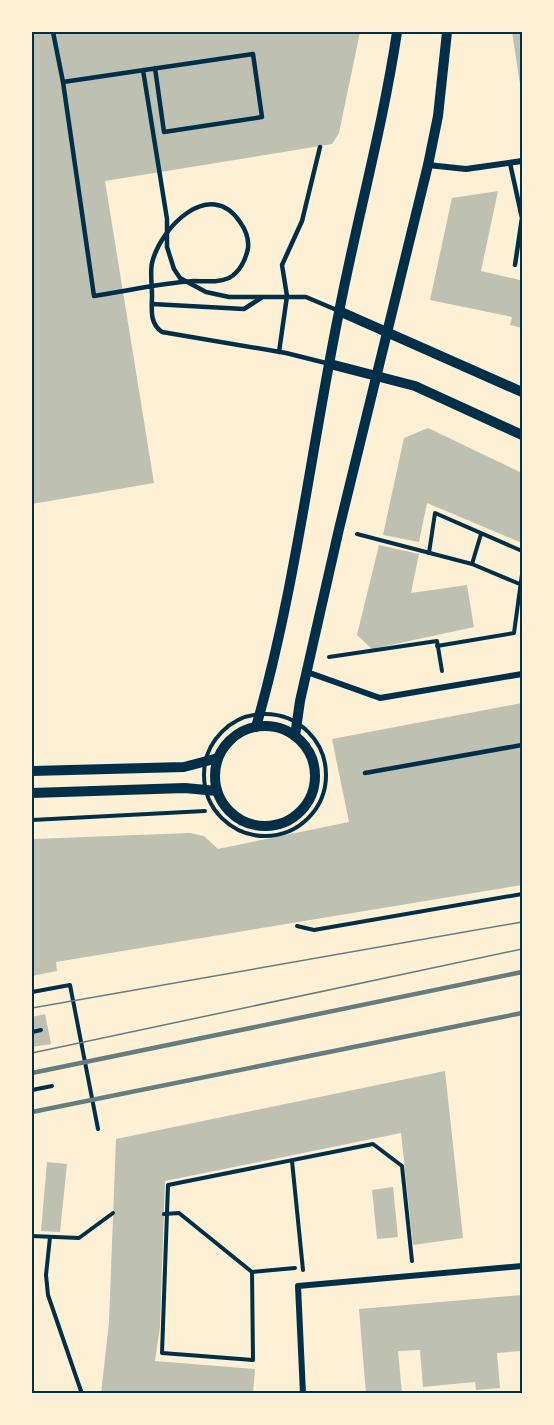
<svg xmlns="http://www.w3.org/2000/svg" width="554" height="1425" font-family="'Roboto Condensed',sans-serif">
	<rect width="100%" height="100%" fill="#fdf0d5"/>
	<g fill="#bec0b2">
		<path d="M32 32H360L339 133 332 144 105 181 154 483 32 504Z"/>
		<path d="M512 32H522V91H521Z"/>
		<path d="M498 191 481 271 520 280 522 273V328L510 325 512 317 430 300 452 198Z"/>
		<path d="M428 428 522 473V543L427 503 419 542 383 535 404 438Z"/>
		<path d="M379 545 419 554 411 593 467 585 474 627 372 649 357 635Z"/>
		<path d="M522 703V885L56 962 57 971 32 976V839L190 833 204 836 218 849 349 822 332 739Z"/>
		<path d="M45 1014 51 1044 32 1047V1017Z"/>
		<path d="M445 1071 463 1238 413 1245 401 1133 165 1181 160 1327 155 1361 255 1369 253 1394H101L109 1322 116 1139Z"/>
		<path d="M47 1162 67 1164 60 1232 41 1231Z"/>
		<path d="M393 1187 398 1237 377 1239 372 1190Z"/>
		<path d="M522 1295V1351L497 1353 500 1388 476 1390 475 1382 423 1387 420 1350 398 1351 402 1394H366L359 1309Z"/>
	</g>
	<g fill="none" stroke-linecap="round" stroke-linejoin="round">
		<g stroke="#003049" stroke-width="4">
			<path d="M357 534 472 564 522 585"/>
			<path d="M429 553 435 513 522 551"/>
			<path d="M472 564 481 534"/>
			<path d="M437 646 514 633 522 574"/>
			<path d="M329 657 437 641 442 671"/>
			<circle cx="265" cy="775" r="61"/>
			<path d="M32 820 205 811"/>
			<path d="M297 926 314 930 522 894"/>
			<path d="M32 992 70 985 98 1129"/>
			<path d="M32 1032 41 1030"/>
			<path d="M32 1090 52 1086"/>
			<path d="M292 1161 303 1270"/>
			<path d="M164 1214 179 1213 252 1272 295 1268"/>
			<path d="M32 1236 79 1238 113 1213"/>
			<path d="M50 1237 46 1275 48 1295 82 1394"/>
			<path d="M252 1272 253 1360 162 1353 168 1185 373 1144 402 1166 412 1261"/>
		</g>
		<g stroke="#003049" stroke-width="4.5">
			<path d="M53 32 63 82 94 296C127 291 161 283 194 281 206 281 217 283 229 278 240 272 246 259 248 248 249 239 245 229 240 222 210 177 160 228 152 263 150 272 152 285 152 295 152 309 149 323 162 332L286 353 330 364"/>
			<path d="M143 70 167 219V247L174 269 180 278 206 292 229 297H306L339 311"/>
			<path d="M63 82 253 54 262 117 164 132 155 68"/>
			<path d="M510 163 522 218 515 265"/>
			<path d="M152 304 244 309 261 298"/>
			<path d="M279 352 287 296 282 265 302 221 320 147"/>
			<path d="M365 773 522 745"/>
		</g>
		<g stroke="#003049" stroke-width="6">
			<path d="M428 165 466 169 522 161"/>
			<path d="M307 672 380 698 522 674"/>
			<path d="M303 1394 298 1286 522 1266"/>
		</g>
		<g stroke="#003049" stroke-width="10">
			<path d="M339 311 522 392"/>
			<path d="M330 364 415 386 522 435"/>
			<circle cx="265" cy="776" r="50"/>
			<path d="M256 727C295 591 311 450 339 312 357 219 383 126 397 32"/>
			<path d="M295 736 300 701 339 529 428 165 438 116 447 32"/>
			<path d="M32 771 184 767 218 758"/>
			<path d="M32 793 185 788 217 791"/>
		</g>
		<g stroke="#657d81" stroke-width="1.5">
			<path d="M32 1008 522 922"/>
			<path d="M32 1053 522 949"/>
		</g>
		<g stroke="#657d81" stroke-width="4.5">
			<path d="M32 1073 522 972"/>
			<path d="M32 1112 522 1013"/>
		</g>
	</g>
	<rect width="554" height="1425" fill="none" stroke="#fdf0d5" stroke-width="66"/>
	<rect x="33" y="33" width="488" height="1359" fill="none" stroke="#003049" stroke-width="2"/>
</svg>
